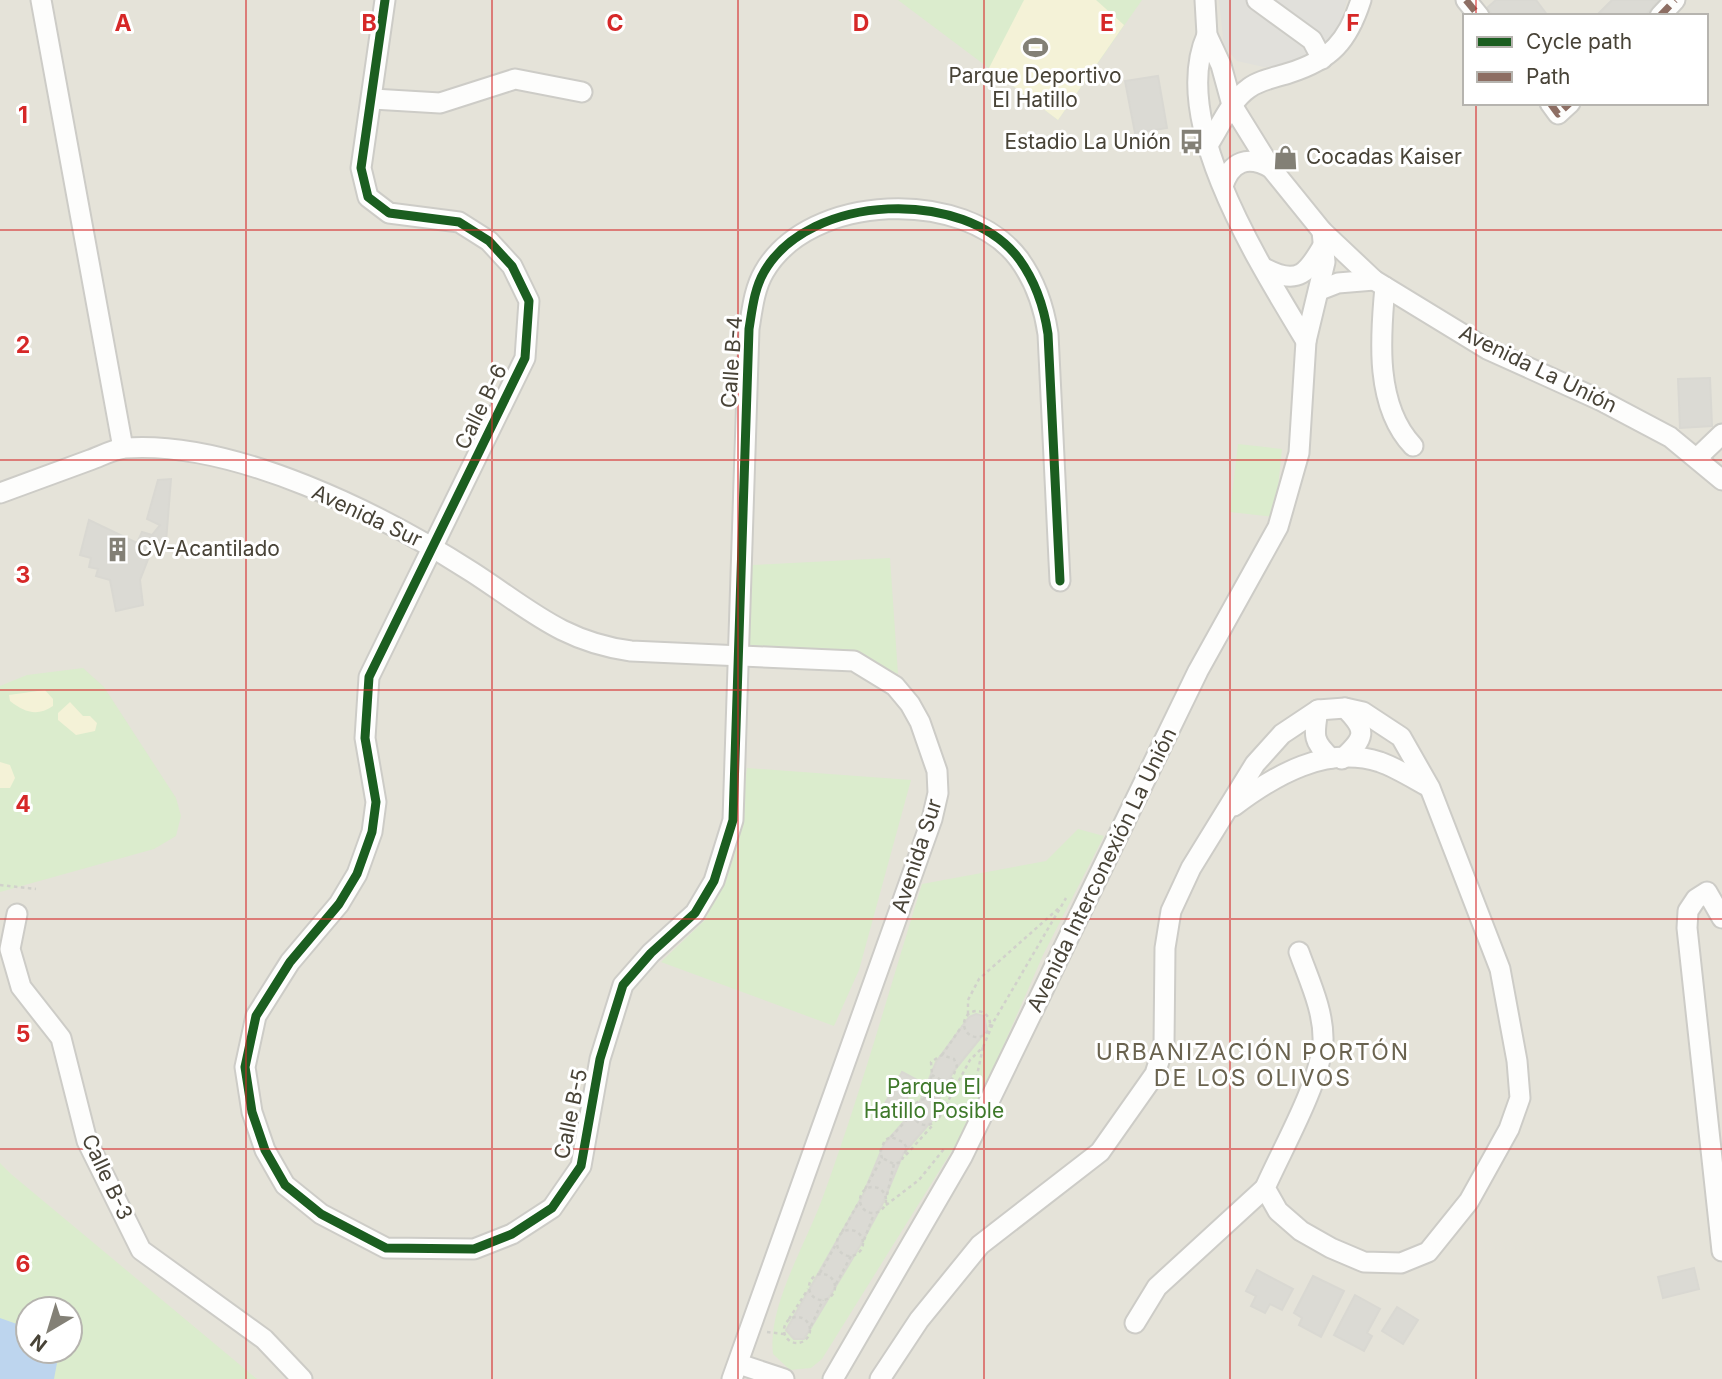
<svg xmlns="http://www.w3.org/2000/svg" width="1722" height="1379" font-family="Inter,sans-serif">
	<rect width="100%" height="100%" fill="#f1f1ec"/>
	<path fill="#e5e3d9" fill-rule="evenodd" d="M0 0H1722V1379H0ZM1465 16H1706V103H1465ZM28 1309H70V1351H28Z"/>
	<g fill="#dbeccd" fill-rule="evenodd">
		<path d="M898 0H1142L1058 120Z"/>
		<path d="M1238 444 1282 449 1275 517 1230 512Z"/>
		<path d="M890 558 898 674 855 655 745 648 752 565Z"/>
		<path d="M83 668 104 687 176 798 181 816 176 836 154 849 0 892V686L27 675Z"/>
		<path d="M747 768 911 780 859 970 834 1026 661 962 705 920 734 858Z"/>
		<path d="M1078 829 1104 836 1043 955 971 1120 822 1359 811 1368 790 1370 773 1354C767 1305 808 1241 824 1194 861 1092 890 987 922 884L1046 861Z"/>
		<path d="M0 1163 11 1174 257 1379H0ZM28 1309H70V1351H28Z"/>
	</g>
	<g fill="#f4f2d7">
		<path d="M1024 0H1096L1124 25 1058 120 989 68Z"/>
		<path d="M45 690 53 699V706C37 717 24 712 10 701L9 695Z"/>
		<path d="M70 702 83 716H90L97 723 95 731 76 735 58 720V713Z"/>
		<path d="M0 762 10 765 15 778 10 788H0Z"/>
	</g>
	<path fill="#e1e0db" d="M1219 0H1347L1338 31 1318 52 1286 66 1264 67 1237 61 1224 46Z"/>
	<path fill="#bdd5ee" d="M0 1318 28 1328V1351H50L57 1363 54 1379H0Z"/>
	<g fill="#dbdad4" stroke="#d9d8d2" stroke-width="2">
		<path d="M1496 0H1536L1548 16H1493L1487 8Z"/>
		<path d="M1612 0H1657L1659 1 1645 16H1596Z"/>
		<path d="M1158 76 1167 128 1135 133 1125 81Z"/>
		<path d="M1710 378 1712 426 1680 428 1678 379Z"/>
		<path d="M171 479 166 542 156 539 140 580 143 605 116 611 110 580 96 576 98 569 89 567 91 558 80 555 89 520 137 543 142 532 152 535 160 525 147 519 158 480Z"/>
		<path d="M976 1014 984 1016 987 1030 953 1072 937 1103 936 1116 903 1154 882 1205 860 1246 804 1339H794L786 1330 863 1195 884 1144 918 1106 936 1062 969 1017Z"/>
		<path d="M902 1072 917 1080 897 1117 882 1109Z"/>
		<path d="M1694 1268 1699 1289 1663 1298 1658 1277Z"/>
		<path d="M1257 1270 1293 1289 1282 1310 1270 1304 1265 1313 1251 1306 1256 1296 1246 1291Z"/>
		<path d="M1313 1276 1344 1291 1321 1337 1299 1325 1302 1318 1294 1313Z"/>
		<path d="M1355 1295 1380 1309 1367 1333 1372 1336 1364 1351 1334 1335Z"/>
		<path d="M1397 1307 1418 1320 1403 1344 1382 1331Z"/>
	</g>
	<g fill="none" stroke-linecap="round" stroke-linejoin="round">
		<defs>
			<g id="minor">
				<path d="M41 0 123 448"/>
				<path d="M385 0 361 168 368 197 389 213 459 222 489 241 512 266 529 301 525 358 369 677 365 738 376 802 372 832 357 874 339 904 290 962 256 1016 245 1067 252 1112 265 1150 285 1185 321 1214 386 1248 474 1249 512 1234 552 1208 581 1166 600 1059 623 985 651 953 695 913 714 881 733 820 749 329C752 311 754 289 764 272 809 193 965 187 1019 259 1035 281 1044 307 1048 334L1060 581"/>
				<path d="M1205 0 1207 35 1221 65 1232 105 1271 168 1322 231 1374 280 1487 349 1602 401 1670 437 1722 480"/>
				<path d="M1257 0 1312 40 1322 59"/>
				<path d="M1466 0 1479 16"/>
				<path d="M1660 16 1675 0"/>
				<path d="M1207 35C1168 122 1261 266 1306 341"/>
				<path d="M373 99 440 103 515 79 582 92"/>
				<path d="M1550 103 1558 114 1570 103"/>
				<path d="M1208 145C1220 127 1230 101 1249 88 1259 80 1277 77 1289 73 1331 60 1348 41 1361 0"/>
				<path d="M1223 186C1231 161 1248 155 1271 168"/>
				<path d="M1266 269C1299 286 1308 272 1324 244"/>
				<path d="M1385 287C1380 339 1375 406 1413 446"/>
				<path d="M1320 290 1338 283 1374 280"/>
				<path d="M1698 457 1722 434"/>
				<path d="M0 493C30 482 60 471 90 460 101 456 114 449 125 448 234 440 382 514 472 572 528 608 562 642 631 651L854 661 895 686 910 704 920 722 937 771 938 793 932 819 732 1379"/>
				<path d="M1318 710C1314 735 1312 741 1331 758"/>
				<path d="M1342 759C1365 738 1368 731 1345 708"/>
				<path d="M1234 806C1275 775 1326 745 1380 762 1397 768 1414 779 1429 787"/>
				<path d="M17 914 10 949 21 987 61 1038 87 1141 141 1250 264 1339 302 1379"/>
				<path d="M1722 918 1707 892 1696 899 1688 911 1687 928 1722 1251"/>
				<path d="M1135 1323 1157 1287 1265 1188"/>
				<path d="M739 1364 784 1379"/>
				<path d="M833 1379 962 1157 1198 671 1278 527 1299 453 1306 341 1325 262 1322 231"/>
				<path d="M880 1379 919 1320 980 1245 1100 1152 1155 1074 1164 1045 1165 948 1171 911 1191 868 1255 764 1282 734 1318 710 1345 708 1363 712 1401 737 1430 788 1500 969 1517 1061 1520 1098 1509 1129 1469 1201 1428 1252 1401 1263 1364 1262 1331 1248 1301 1231 1278 1211 1265 1188C1283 1147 1320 1084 1323 1041 1324 1011 1309 980 1299 952"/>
			</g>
		</defs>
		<use href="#minor" stroke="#cdccc7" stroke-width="23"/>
		<g stroke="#d1d1cb" stroke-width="2.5" stroke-dasharray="3.5 3.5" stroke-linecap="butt">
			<path d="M0 885 36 889"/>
			<circle cx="977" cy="1024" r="13"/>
			<path d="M968 1014V1000L979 979 1059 908"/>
			<path d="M942 1055 962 1026"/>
			<path d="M975 1085 983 1047"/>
			<circle cx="926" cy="1112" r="13"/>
			<path d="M924 1099 932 1075 931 1062 942 1055 954 1059 957 1066 952 1079 945 1082 932 1075"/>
			<path d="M948 1105 963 1115"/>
			<path d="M939 1118 970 1060 983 1047 994 1021 1066 898"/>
			<path d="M891 1137 912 1114"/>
			<path d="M906 1155 932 1126"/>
			<circle cx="873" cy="1200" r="13"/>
			<path d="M865 1189 882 1158 880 1152 885 1140 891 1137 903 1142 907 1148 901 1162 894 1164 882 1158"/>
			<path d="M887 1195 894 1164"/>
			<path d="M886 1205 919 1180 944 1149"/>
			<circle cx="850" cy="1243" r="13"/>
			<path d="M842 1232 859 1202"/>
			<path d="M864 1240 874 1214"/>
			<path d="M820 1273 835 1246"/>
			<circle cx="822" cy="1287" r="13"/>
			<path d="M836 1284 851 1256"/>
			<circle cx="797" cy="1330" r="13"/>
			<path d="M789 1319 808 1289"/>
			<path d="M811 1326 823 1300"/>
			<path d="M767 1332 784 1334"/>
		</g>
		<use href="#minor" stroke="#fdfdfc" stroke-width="19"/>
		<g stroke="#8d6e63" stroke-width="7" stroke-dasharray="14 7" stroke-linecap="butt">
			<path d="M1466 0 1479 16"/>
			<path d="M1660 16 1675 0"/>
			<path d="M1550 103 1558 114 1570 103"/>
		</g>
		<defs>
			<path id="cycleway" d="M385 0 361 168 368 197 389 213 459 222 489 241 512 266 529 301 525 358 369 677 365 738 376 802 372 832 357 874 339 904 290 962 256 1016 245 1067 252 1112 265 1150 285 1185 321 1214 386 1248 474 1249 512 1234 552 1208 581 1166 600 1059 623 985 651 953 695 913 714 881 733 820 749 329C752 311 754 289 764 272 809 193 965 187 1019 259 1035 281 1044 307 1048 334L1060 581"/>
		</defs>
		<use href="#cycleway" stroke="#fff" stroke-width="13"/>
		<use href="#cycleway" stroke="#1b5e20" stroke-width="9"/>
	</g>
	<path fill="none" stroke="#d62828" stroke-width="2" stroke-opacity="0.55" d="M246 0V1379M492 0V1379M738 0V1379M984 0V1379M1230 0V1379M1476 0V16M1476 103V1379M0 230H1722M0 460H1722M0 690H1722M0 919H1722M0 1149H1722"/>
	<defs>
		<symbol id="stadium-bare" viewBox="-9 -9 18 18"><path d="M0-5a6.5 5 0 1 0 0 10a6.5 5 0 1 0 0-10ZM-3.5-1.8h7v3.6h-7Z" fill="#838076" stroke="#fff" stroke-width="2.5" paint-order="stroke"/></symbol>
		<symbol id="bus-bare" viewBox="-9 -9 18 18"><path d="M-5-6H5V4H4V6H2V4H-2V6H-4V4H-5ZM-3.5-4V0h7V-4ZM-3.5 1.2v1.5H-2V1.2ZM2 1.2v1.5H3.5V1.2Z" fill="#838076" stroke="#fff" stroke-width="2.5" paint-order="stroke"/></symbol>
		<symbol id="shop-bare" viewBox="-9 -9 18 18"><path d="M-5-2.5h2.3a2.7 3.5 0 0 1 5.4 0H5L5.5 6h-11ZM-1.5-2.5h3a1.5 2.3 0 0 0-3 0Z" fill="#838076" stroke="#fff" stroke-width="2.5" paint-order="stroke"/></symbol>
		<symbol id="building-bare" viewBox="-9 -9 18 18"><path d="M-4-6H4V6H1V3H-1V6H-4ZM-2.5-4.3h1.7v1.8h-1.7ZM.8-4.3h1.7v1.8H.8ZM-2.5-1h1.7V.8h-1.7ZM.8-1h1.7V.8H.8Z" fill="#838076" stroke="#fff" stroke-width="2.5" paint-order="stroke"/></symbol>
	</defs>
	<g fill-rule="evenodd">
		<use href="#stadium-bare" x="1018" y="30" width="35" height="35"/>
		<use href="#bus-bare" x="1174" y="124" width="35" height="35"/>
		<use href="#shop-bare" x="1268" y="140" width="35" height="35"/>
		<use href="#building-bare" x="100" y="532" width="35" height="35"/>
	</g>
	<g text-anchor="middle" stroke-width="6" stroke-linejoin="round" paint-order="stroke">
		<g font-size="21" fill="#484337" stroke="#fff" text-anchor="start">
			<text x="1035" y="83" text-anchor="middle">Parque Deportivo<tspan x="1035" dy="24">El Hatillo</tspan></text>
			<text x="1171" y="149" text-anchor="end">Estadio La Unión</text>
			<text x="1306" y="164">Cocadas Kaiser</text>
			<text x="137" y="556">CV-Acantilado</text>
		</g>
		<g font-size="21" fill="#484337" stroke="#fff">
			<text transform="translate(732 362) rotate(-86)" y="7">Calle B-4</text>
			<text transform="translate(1538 369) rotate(26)" y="7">Avenida La Unión</text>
			<text transform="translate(481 407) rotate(-64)" y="7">Calle B-6</text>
			<text transform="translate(367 516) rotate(25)" y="7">Avenida Sur</text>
			<text transform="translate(917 856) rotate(-72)" y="7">Avenida Sur</text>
			<text transform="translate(1102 870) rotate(-64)" y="7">Avenida Interconexión La Unión</text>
			<text transform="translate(571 1114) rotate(-78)" y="7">Calle B-5</text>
			<text transform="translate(107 1177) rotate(65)" y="7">Calle B-3</text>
		</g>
		<g font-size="21" fill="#3f792b" stroke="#fff">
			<text x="934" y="1094">Parque El<tspan x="934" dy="24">Hatillo Posible</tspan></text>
		</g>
		<g font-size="23" letter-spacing="2" fill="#6a634f" stroke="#fff">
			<text x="1253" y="1060">URBANIZACIÓN PORTÓN<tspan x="1253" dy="26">DE LOS OLIVOS</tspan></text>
		</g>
	</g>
	<g font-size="23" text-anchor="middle" font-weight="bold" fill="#d62828" stroke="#fff" stroke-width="6" stroke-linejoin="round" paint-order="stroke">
		<text x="123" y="31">A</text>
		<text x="369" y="31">B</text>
		<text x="615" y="31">C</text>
		<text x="861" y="31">D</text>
		<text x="1107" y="31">E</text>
		<text x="1353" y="31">F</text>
		<text x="23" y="123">1</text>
		<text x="23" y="353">2</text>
		<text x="23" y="583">3</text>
		<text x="23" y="812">4</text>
		<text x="23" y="1042">5</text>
		<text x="23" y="1272">6</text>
	</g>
	<rect x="1463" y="14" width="245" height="91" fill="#ffffff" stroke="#b6b4af" stroke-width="2"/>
	<rect x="1477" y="37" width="35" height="10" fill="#1b5e20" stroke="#b6b4af" stroke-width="2"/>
	<text x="1526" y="49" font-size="21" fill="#484337">Cycle path</text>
	<rect x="1477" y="72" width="35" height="10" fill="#8d6e63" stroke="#b6b4af" stroke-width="2"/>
	<text x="1526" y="84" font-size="21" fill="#484337">Path</text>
	<g transform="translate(49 1330) rotate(218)"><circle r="33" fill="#ffffff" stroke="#b6b4af" stroke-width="2"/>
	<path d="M0-5L12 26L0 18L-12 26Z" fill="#838076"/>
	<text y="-10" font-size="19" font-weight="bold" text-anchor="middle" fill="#484337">N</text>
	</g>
</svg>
